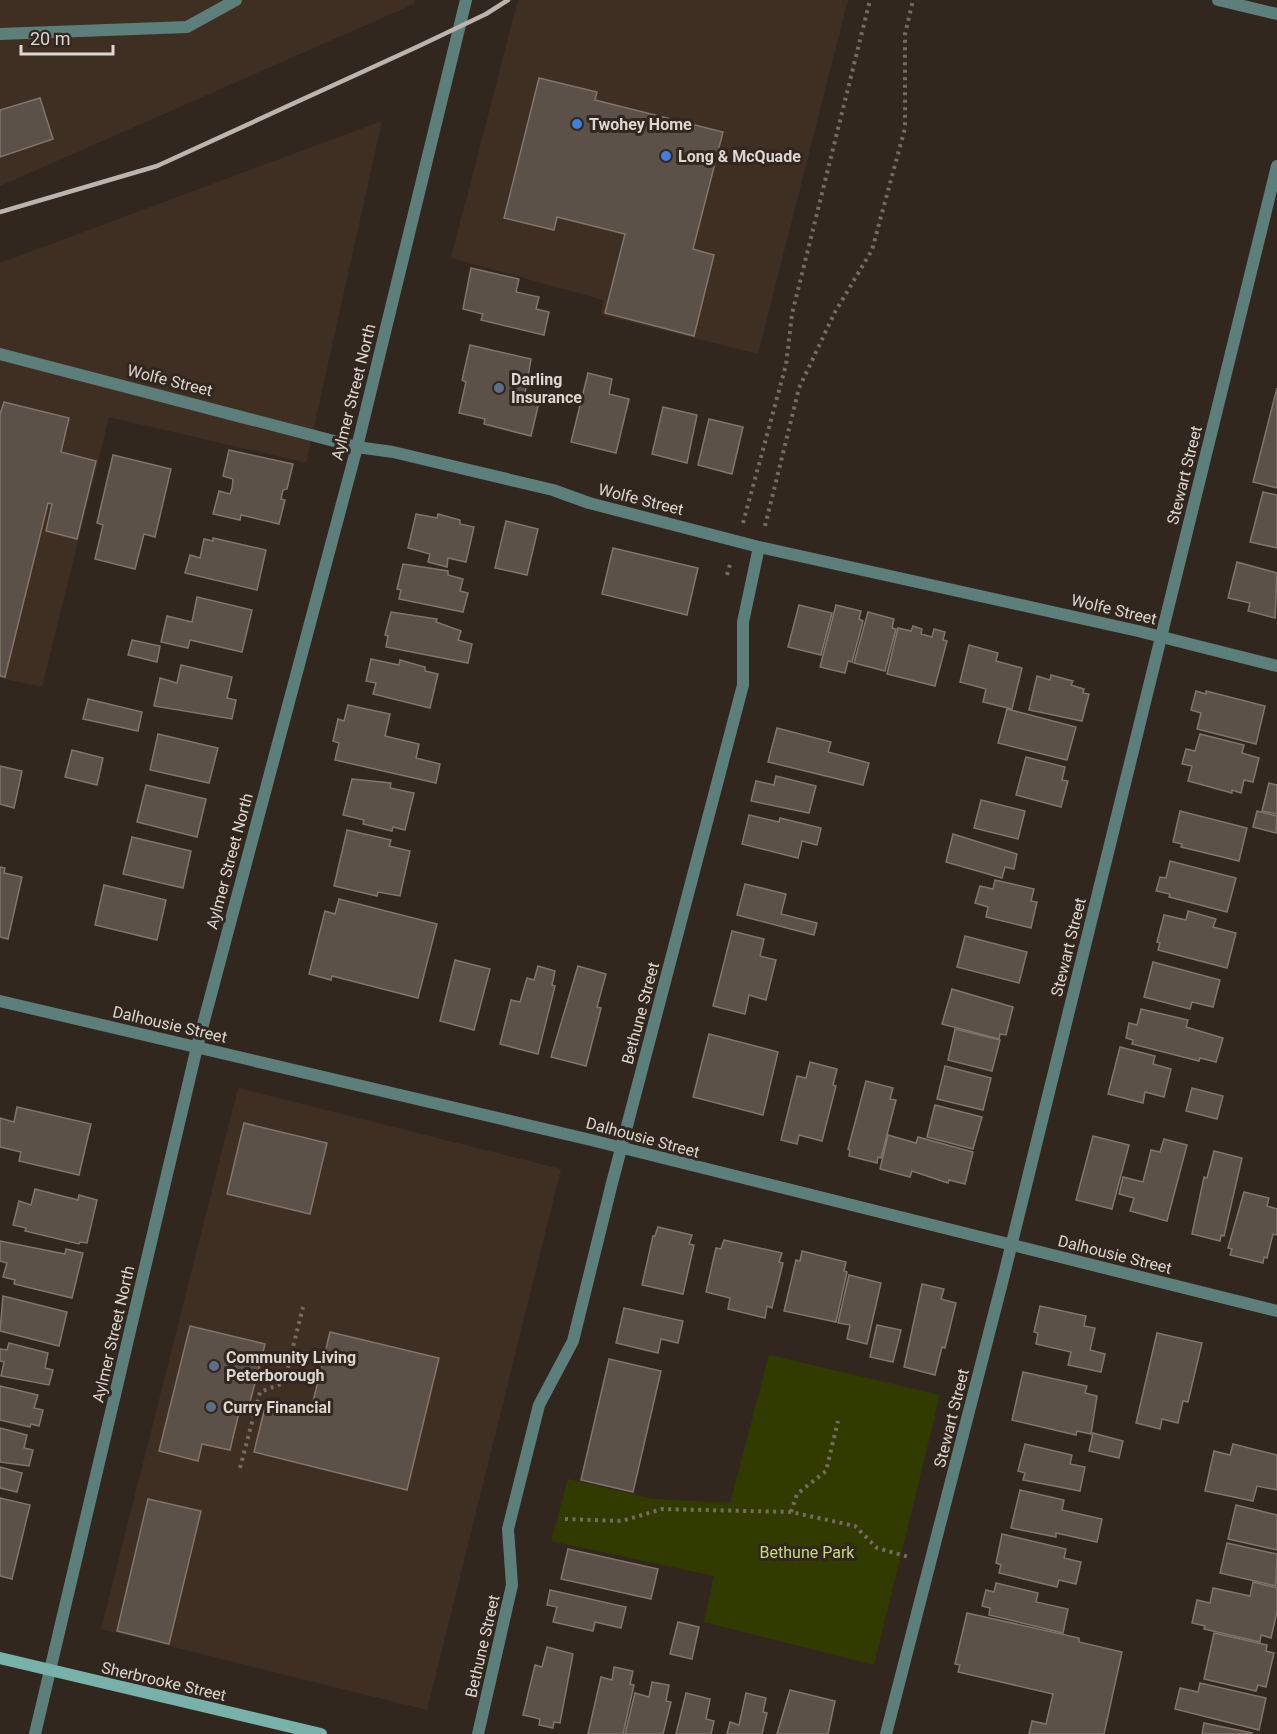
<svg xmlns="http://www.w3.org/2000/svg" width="1277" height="1734" font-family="Roboto,sans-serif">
	<rect width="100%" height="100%" fill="#31271e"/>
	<g fill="#3f2f22">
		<path d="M0 0H415L414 4 0 186Z"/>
		<path d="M518 0H848L758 354 601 315 603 300 451 258Z"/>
		<path d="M382 121 306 463 109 417 42 687 0 678V263Z"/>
		<path d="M238 1088 561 1169 427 1710 101 1629Z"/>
	</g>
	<path fill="#313b00" d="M769 1355 940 1395 874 1665 704 1622 714 1576 551 1541 568 1479 653 1499 730 1503Z"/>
	<g fill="#5c5148" stroke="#81756b" stroke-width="1.5">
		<path d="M539 78 597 92 595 100 723 132 693 249 714 255 694 336 605 313 625 234 557 217 554 230 504 218Z"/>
		<path d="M40 98 53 139 0 157V110Z"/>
		<path d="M471 268 519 279 516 292 539 297 536 309 549 312 544 335 481 320 483 314 463 309Z"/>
		<path d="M470 345 531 359 524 399 539 402 531 436 484 424 485 419 459 413 466 382 462 380Z"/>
		<path d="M588 373 612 379 609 394 629 399 616 453 571 442Z"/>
		<path d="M1277 388V488L1253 482Z"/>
		<path d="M4 402 69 418 61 452 96 461 77 539 46 531 52 504 48 503 5 677 0 676V414Z"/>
		<path d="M663 407 697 415 687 463 652 454Z"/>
		<path d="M709 419 743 427 732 474 698 465Z"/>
		<path d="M229 450 293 464 287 489 283 490 281 499 285 500 279 524 241 515 240 520 213 514 219 491 230 494 232 488 233 479 223 476Z"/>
		<path d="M113 455 171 469 155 537 144 534 135 569 95 559 103 525 97 523Z"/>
		<path d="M1263 492 1277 495V548L1250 542Z"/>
		<path d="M416 514 437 518 438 514 460 520V524L474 527 466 562 448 558 447 567 428 562 430 554 408 548Z"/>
		<path d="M506 521 538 529 527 575 495 568Z"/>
		<path d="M213 538 266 550 257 590 185 573 190 555 200 558 204 539 213 541Z"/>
		<path d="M613 548 698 568 687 615 602 594Z"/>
		<path d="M1237 562 1277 573 1275 618 1248 611 1250 603 1228 598Z"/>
		<path d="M403 564 448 571V575L463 579 460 591 468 593 463 612 399 599 401 590 397 589Z"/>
		<path d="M197 597 252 610 242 652 190 640 188 648 161 642 167 616 192 622Z"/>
		<path d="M799 605 832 613 821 655 788 647Z"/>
		<path d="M836 605 861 611 859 619 863 621 852 662 848 661 845 673 820 667Z"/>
		<path d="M391 612 437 619 436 622 461 631 458 640 472 644 468 663 386 647 388 636 385 635Z"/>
		<path d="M868 612 894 619 892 628 896 629 885 671 854 663Z"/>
		<path d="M913 626 922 629 921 634 932 637 934 629 945 632 943 640 947 641 935 686 887 674 898 628 911 631Z"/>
		<path d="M132 640 160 646 157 662 128 655Z"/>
		<path d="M969 645 998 653 996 661 1022 668 1012 709 983 702 986 689 960 682Z"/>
		<path d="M371 659 399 665 400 660 425 667V671L438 674 430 708 373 694 376 683 366 681Z"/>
		<path d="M181 665 232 677 227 698 236 700 232 719 154 706 160 678 177 683Z"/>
		<path d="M1051 675 1073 681 1071 685 1084 689 1083 693 1089 694 1082 721 1029 710 1037 676 1050 680Z"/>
		<path d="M1196 691 1206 694V691L1265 706 1256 744 1197 729 1201 713 1191 710Z"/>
		<path d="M88 699 142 712 138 731 83 719Z"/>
		<path d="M348 705 390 714 385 736 419 744 416 758 440 764 436 783 335 760 339 743 333 741 338 719 344 721Z"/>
		<path d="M1007 709 1076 727 1067 760 998 743Z"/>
		<path d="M777 728 831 742 828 752 869 763 863 785 768 762Z"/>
		<path d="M158 734 218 748 209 783 150 770Z"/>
		<path d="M1200 734 1244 745 1242 753 1259 758 1253 782 1244 780 1241 793 1232 790V793L1188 781 1192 766 1182 764 1186 749 1195 751Z"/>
		<path d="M72 750 103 758 97 785 65 777Z"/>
		<path d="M1026 757 1065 767 1062 780 1068 781 1061 807 1016 795Z"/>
		<path d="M0 766 22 771 14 808 0 804Z"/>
		<path d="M776 776 816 786 809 813 751 801 756 781 774 785Z"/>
		<path d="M352 779 391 783 390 788 414 793 405 830 393 827 392 831 363 824 364 820 343 815Z"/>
		<path d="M1269 783 1277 785V814L1262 811Z"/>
		<path d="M146 785 206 799 197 837 137 822Z"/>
		<path d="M981 800 1025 811 1018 839 974 828Z"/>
		<path d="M1180 811 1247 828 1239 861 1181 847 1182 844 1173 842Z"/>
		<path d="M1257 811 1277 816 1276 833 1253 827Z"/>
		<path d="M749 815 779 822 780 818 821 828 817 845 802 841 798 858 742 844Z"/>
		<path d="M347 830 391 840 389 846 410 851 400 896 378 892 377 896 334 886Z"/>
		<path d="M953 834 1017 854 1014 869 1005 867 1002 878 946 862Z"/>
		<path d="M132 837 191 851 183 888 123 874Z"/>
		<path d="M1170 861 1236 878 1227 912 1169 897 1170 894 1156 891 1160 877 1166 878Z"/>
		<path d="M0 867 5 868 4 873 22 877 8 939 0 937Z"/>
		<path d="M995 880 1034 889 1031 901 1037 902 1031 928 986 917 988 907 975 903 980 886 993 889Z"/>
		<path d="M745 884 786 894 781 914 817 923 814 935 737 915Z"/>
		<path d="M104 885 166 900 157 940 95 925Z"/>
		<path d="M339 899 437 924 418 998 332 976 331 980 309 974 325 911 335 914Z"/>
		<path d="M1188 911 1216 919 1213 927 1236 933 1227 968 1158 950 1160 943 1157 942 1164 915 1186 920Z"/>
		<path d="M732 931 764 939 760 956 776 960 766 1000 749 995 745 1014 713 1006Z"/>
		<path d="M965 936 1027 952 1019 983 957 967Z"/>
		<path d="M455 960 490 969 474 1030 440 1021Z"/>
		<path d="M1153 962 1220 980 1213 1007 1192 1002 1190 1009 1144 997Z"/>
		<path d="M538 966 555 971 552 985 555 986 538 1054 500 1044 511 1000 520 1002 527 978 534 980Z"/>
		<path d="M578 966 606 974 597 1007 601 1008 586 1066 551 1057Z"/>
		<path d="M952 989 1013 1007 1006 1035 1000 1034 999 1039 942 1024Z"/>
		<path d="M1141 1009 1188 1020 1186 1027 1223 1038 1216 1062 1200 1058 1199 1061 1132 1044 1133 1040 1126 1038 1129 1023 1137 1025Z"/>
		<path d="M955 1029 1000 1040 992 1071 948 1060Z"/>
		<path d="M709 1034 778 1052 763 1115 693 1097Z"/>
		<path d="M1120 1047 1155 1056 1153 1064 1171 1069 1164 1097 1145 1092 1143 1103 1108 1094Z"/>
		<path d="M810 1062 837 1069 833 1085 836 1086 822 1141 799 1135 797 1144 781 1140 797 1076 806 1078Z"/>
		<path d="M945 1066 991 1078 983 1110 937 1099Z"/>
		<path d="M866 1081 893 1088 890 1099 896 1100 881 1158 878 1157 877 1163 849 1156 850 1150 848 1149Z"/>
		<path d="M1192 1088 1223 1096 1217 1119 1186 1111Z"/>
		<path d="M935 1105 982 1117 973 1149 927 1137Z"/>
		<path d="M17 1107 91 1124 79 1175 19 1161 21 1152 0 1147V1118L14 1122Z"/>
		<path d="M244 1123 327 1143 310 1214 227 1194Z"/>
		<path d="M888 1135 916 1143 918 1137 973 1152 965 1184 949 1180 948 1183 912 1171 910 1177 880 1169Z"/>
		<path d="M1093 1136 1129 1145 1112 1209 1076 1200Z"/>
		<path d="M1164 1139 1187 1145 1167 1221 1130 1211 1134 1198 1119 1194 1123 1177 1143 1182 1151 1150 1160 1152Z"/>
		<path d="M1214 1151 1242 1158 1224 1236 1221 1235 1220 1241 1192 1234 1204 1177 1207 1178Z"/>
		<path d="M35 1189 78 1200 79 1195 97 1200 87 1243 80 1242 79 1244 25 1231 26 1228 13 1225 19 1201 31 1205Z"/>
		<path d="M1244 1192 1269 1198 1267 1206 1277 1209V1235L1273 1234 1267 1258 1264 1257 1263 1263 1230 1255 1232 1249 1228 1248Z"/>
		<path d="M658 1227 692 1235 689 1244 694 1245 683 1294 642 1285 653 1236H655Z"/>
		<path d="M724 1240 782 1253 779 1262 783 1263 772 1308 767 1306 765 1318 728 1309 730 1298 706 1292 716 1248 721 1249Z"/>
		<path d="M0 1241 65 1254 66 1249 83 1253 72 1298 14 1284 15 1280 3 1277 7 1263 0 1261Z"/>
		<path d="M802 1251 846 1262 844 1271 847 1272 836 1322 784 1311 796 1260 800 1261Z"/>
		<path d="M849 1275 881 1283 867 1344 847 1339 850 1325 838 1323Z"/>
		<path d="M922 1284 944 1289 941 1299 956 1303 945 1348 942 1347 935 1375 904 1367Z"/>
		<path d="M3 1296 67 1312 59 1346 0 1331Z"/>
		<path d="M1040 1306 1086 1316 1084 1326 1095 1328 1090 1350 1105 1354 1101 1372 1068 1365 1071 1352 1036 1344 1038 1333 1034 1332Z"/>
		<path d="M624 1308 683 1321 678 1343 661 1339 658 1353 616 1343Z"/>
		<path d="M877 1325 901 1330 893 1362 870 1357Z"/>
		<path d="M190 1326 265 1344 249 1406 241 1404 230 1450 202 1444 198 1461 159 1451Z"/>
		<path d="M330 1332 439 1358 407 1490 254 1452 266 1403 310 1414Z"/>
		<path d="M1157 1333 1202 1343 1188 1402 1183 1401 1178 1423 1162 1419 1160 1429 1136 1423Z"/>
		<path d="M9 1343 48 1353 45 1368 53 1370 49 1385 1 1376 4 1362 0 1361V1349L7 1350Z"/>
		<path d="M609 1359 661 1371 633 1492 581 1480Z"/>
		<path d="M1023 1372 1087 1386 1085 1393 1097 1396 1091 1434 1077 1431 1076 1435 1012 1420Z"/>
		<path d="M0 1386 38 1395 34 1408 43 1410 39 1426 31 1424 30 1427 0 1420Z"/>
		<path d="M0 1428 27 1435 24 1448 33 1450 29 1466 0 1462Z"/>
		<path d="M1093 1433 1123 1441 1119 1458 1089 1451Z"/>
		<path d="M1025 1444 1072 1455 1070 1464 1085 1467 1080 1491 1023 1480 1025 1473 1018 1471Z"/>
		<path d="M1233 1444 1277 1455V1490L1257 1486 1253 1501 1205 1491 1214 1451 1230 1455Z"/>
		<path d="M0 1467 22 1473 17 1492 0 1488Z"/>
		<path d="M1020 1490 1064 1500 1062 1510 1102 1519 1097 1542 1056 1533V1537L1011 1528Z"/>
		<path d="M0 1498 30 1505 12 1579 0 1576Z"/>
		<path d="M148 1499 201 1511 169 1644 117 1631Z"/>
		<path d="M1236 1505 1277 1515V1550L1228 1539Z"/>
		<path d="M1002 1534 1066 1549 1064 1558 1081 1562 1076 1584 1059 1580 1057 1587 999 1573 1001 1565 996 1563Z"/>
		<path d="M1227 1543 1277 1554 1276 1586 1220 1573Z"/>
		<path d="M568 1549 658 1569 651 1599 561 1579Z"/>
		<path d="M1253 1582 1277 1588V1612L1271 1638 1261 1635 1260 1642 1204 1629 1205 1626 1192 1623 1197 1600 1210 1603 1213 1588 1250 1596Z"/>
		<path d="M996 1583 1038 1593 1036 1602 1068 1609 1063 1633 989 1615 990 1608 982 1606 986 1590 994 1592Z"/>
		<path d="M550 1590 626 1607 621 1628 595 1622 593 1631 553 1622 557 1607 547 1605Z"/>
		<path d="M967 1613 1079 1638V1642L1122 1652 1104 1734H1029L1032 1721 1046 1724 1053 1694 958 1672 960 1665 955 1664Z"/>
		<path d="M678 1622 699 1627 692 1659 670 1654Z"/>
		<path d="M1214 1633 1267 1645 1266 1651 1274 1653 1266 1687 1258 1685 1256 1691 1204 1679Z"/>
		<path d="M547 1647 573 1654 560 1723 554 1722 553 1728 539 1725 540 1719 523 1715 535 1665 542 1667Z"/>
		<path d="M614 1667 633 1671 630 1684 634 1685 623 1734H588L601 1677 612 1680Z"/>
		<path d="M652 1682 669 1685 666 1701 671 1702 663 1734H625L635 1693 649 1697Z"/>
		<path d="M1200 1683 1266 1698 1259 1730 1175 1709 1180 1688 1198 1692Z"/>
		<path d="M790 1690 835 1701 828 1734H777Z"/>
		<path d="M686 1693 710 1699 706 1719 714 1721 711 1734H676Z"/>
		<path d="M746 1693 766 1698 763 1712 767 1713 762 1734H727L730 1722 739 1725Z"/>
		<path d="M1204 1723 1252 1733 1251 1734H1202Z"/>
	</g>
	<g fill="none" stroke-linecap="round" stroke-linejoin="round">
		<g stroke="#746b63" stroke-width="4" stroke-dasharray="3 4.5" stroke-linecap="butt">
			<path d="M743 523 786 365 792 314 870 0"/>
			<path d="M765 526 799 388 835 312 872 250 905 128V34L913 0"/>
			<path d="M727 575 731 561"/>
			<path d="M240 1468 260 1392 284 1383 303 1307"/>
			<path d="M791 1512 797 1494 826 1471 838 1421"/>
			<path d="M565 1519 622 1521 662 1509 791 1512 855 1526 877 1548 909 1557"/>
		</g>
		<path stroke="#5c7f7b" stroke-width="12" d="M0 34 187 27 236 0"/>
		<g stroke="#5c7f7b" stroke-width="12">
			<path d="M1218 0 1277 14"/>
			<path d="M0 354 357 447 393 452 553 490 589 503 759 547 1138 631 1277 666"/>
			<path d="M0 1001 591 1140 1277 1311"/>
			<path d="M478 1734 512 1585 508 1529 539 1405 573 1341 612 1183 743 685V622L759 547"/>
			<path d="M886 1734 1003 1279 1277 166"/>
		</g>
		<path stroke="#5c7f7b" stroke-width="12" d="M35 1734 197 1047 357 447 466 0"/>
		<path stroke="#77b1aa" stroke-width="12" d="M0 1658 321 1734"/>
		<path stroke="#bcb4ae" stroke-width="4.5" d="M0 212 157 166 419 46 486 14 508 0"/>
	</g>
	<g fill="#3f7fe0" stroke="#31271e" stroke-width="2">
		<circle cx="577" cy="124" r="6"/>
		<circle cx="666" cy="156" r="6"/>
	</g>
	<g fill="#5c6f8a" stroke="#31271e" stroke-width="2">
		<circle cx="499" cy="388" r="6"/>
		<circle cx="214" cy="1366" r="6"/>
		<circle cx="211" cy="1407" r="6"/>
	</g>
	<g text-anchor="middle" stroke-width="6" stroke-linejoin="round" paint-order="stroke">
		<g font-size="16" font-weight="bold" fill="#ddd6d1" stroke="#31271e" text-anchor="start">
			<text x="589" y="130">Twohey Home</text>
			<text x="678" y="162">Long &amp; McQuade</text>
			<text x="511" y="385">Darling<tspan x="511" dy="18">Insurance</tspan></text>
			<text x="226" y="1363">Community Living<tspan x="226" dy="18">Peterborough</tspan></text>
			<text x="223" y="1413">Curry Financial</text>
		</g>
		<g font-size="16" fill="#ddd6d1" stroke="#31271e">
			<text transform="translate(170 380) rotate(14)" y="6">Wolfe Street</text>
			<text transform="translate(353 392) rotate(-76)" y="6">Aylmer Street North</text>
			<text transform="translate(1184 475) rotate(-76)" y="6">Stewart Street</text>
			<text transform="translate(641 499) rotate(14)" y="6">Wolfe Street</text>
			<text transform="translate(1114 609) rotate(13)" y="6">Wolfe Street</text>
			<text transform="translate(229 861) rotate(-75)" y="6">Aylmer Street North</text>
			<text transform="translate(1068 947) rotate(-76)" y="6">Stewart Street</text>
			<text transform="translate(640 1013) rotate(-75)" y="6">Bethune Street</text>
			<text transform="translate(170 1024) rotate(13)" y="6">Dalhousie Street</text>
			<text transform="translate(643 1137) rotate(15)" y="6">Dalhousie Street</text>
			<text transform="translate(1115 1254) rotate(14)" y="6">Dalhousie Street</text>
			<text transform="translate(113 1334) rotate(-77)" y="6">Aylmer Street North</text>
			<text transform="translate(951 1418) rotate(-76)" y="6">Stewart Street</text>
			<text transform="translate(482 1646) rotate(-77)" y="6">Bethune Street</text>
			<text transform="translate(164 1681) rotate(13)" y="6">Sherbrooke Street</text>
		</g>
		<g font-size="16" fill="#c6db80" stroke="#31271e">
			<text x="807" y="1558">Bethune Park</text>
		</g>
	</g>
	<path d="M21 45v9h92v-9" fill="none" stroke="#ddd6d1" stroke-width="3"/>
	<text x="30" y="45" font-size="18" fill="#ddd6d1" stroke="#31271e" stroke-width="4.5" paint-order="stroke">20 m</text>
</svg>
